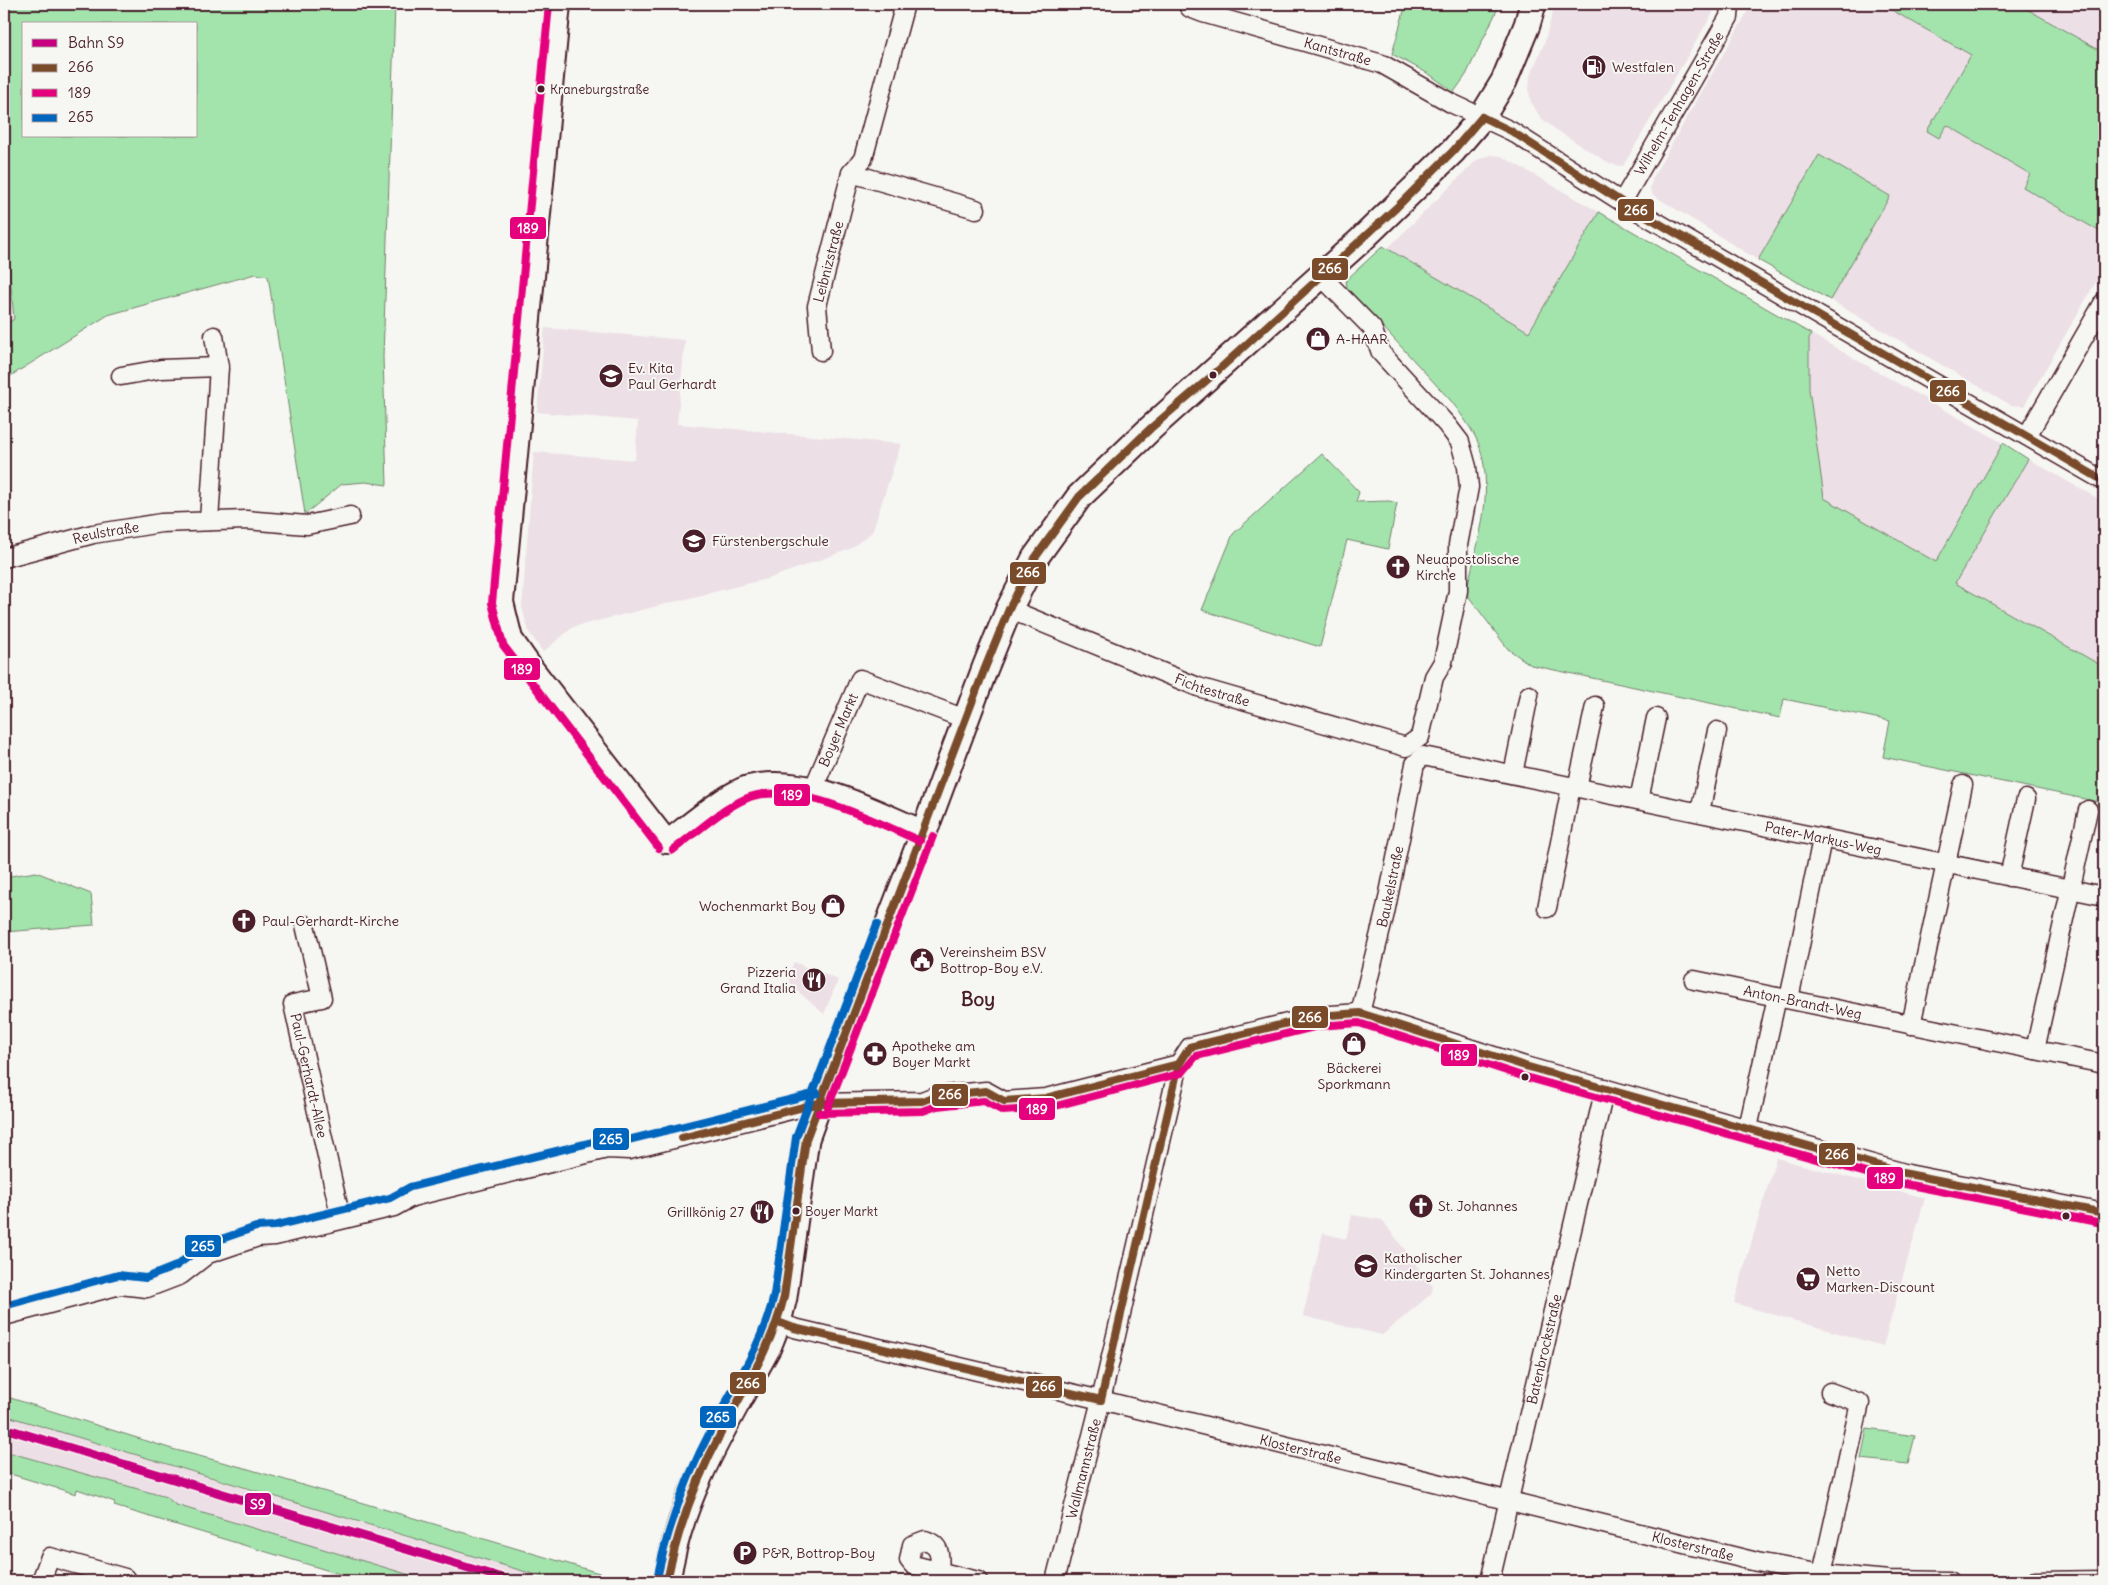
<svg xmlns="http://www.w3.org/2000/svg" width="2108" height="1585" font-family="Delius,sans-serif">
	<rect width="100%" height="100%" fill="#f6f6f2"/>
	<filter id="ink" filterUnits="userSpaceOnUse"><feTurbulence type="fractalNoise" baseFrequency=".02" numOctaves="2"/><feDisplacementMap in="SourceGraphic" scale="10" xChannelSelector="R" yChannelSelector="G"/><feConvolveMatrix kernelMatrix="1 2 1 2 8 2 1 2 1" color-interpolation-filters="sRGB"/></filter>
	<g filter="url(#ink)">
		<g fill="#ecdfe6">
			<path d="M1555 4H1718L1623 166 1610 164 1555 129 1541 118 1531 102 1529 91 1530 76 1544 44Z"/>
			<path d="M1752 4H1881L1971 55 1947 125 2030 174 2023 187 2104 234V268L2024 406 2011 405 1830 300 1890 196 1819 155 1758 260 1653 195 1650 189 1653 177Z"/>
			<path d="M2018 4H2104V53Z"/>
			<path d="M1491 155 1501 156 1599 212 1529 332 1387 249 1477 160Z"/>
			<path d="M4 209 14 320 4 326Z"/>
			<path d="M545 328 685 340 677 424 901 444 872 532 850 549 770 578 573 627 543 652 529 632 522 608 534 452 635 460 638 421 537 412Z"/>
			<path d="M1811 334 2003 443 1936 563 1823 498 1809 389V339Z"/>
			<path d="M2028 459 2104 502V667L1955 583Z"/>
			<path d="M794 962 838 980 824 1014 792 986 788 976Z"/>
			<path d="M1776 1158 1925 1198 1883 1346 1734 1303Z"/>
			<path d="M1352 1215 1382 1220 1433 1287 1431 1294 1382 1335 1303 1316 1323 1233 1346 1239Z"/>
			<path d="M4 1415 277 1498 556 1581H430L176 1505 166 1497 4 1451Z"/>
		</g>
		<g fill="#a3e4ad" stroke="#76826c" fill-rule="evenodd">
			<path d="M4 4H395L383 357 387 485 365 482 342 484 305 514 268 276 255 274 108 315 4 380V326L14 319 4 209ZM24 24H196V136H24Z"/>
			<path d="M1406 4H1500L1466 75 1454 92 1429 74 1392 54Z"/>
			<path d="M1881 4H2018L2104 53V234L2023 187 2030 174 1947 125 1939 138 1927 131 1971 55Z"/>
			<path d="M1819 155 1890 196 1830 300 1758 260Z"/>
			<path d="M1599 212 1811 334 1809 339V389L1824 498 1936 562 2003 443 2028 459 1955 583 2104 667V803L1883 757 1890 721 1784 699 1780 718 1531 665 1508 649 1466 593C1476 547 1495 495 1480 448 1475 432 1462 416 1452 402L1347 288 1346 280 1383 246 1529 332Z"/>
			<path d="M1322 454 1359 492 1356 502 1389 501 1397 503 1388 549 1347 540 1320 647 1202 610 1233 534Z"/>
			<path d="M36 872 91 894 94 925 4 932V877Z"/>
			<path d="M4 1396 172 1449 245 1468 626 1581H556L4 1415Z"/>
			<path d="M1867 1429 1915 1436 1908 1464 1861 1459Z"/>
			<path d="M4 1451 166 1497 176 1505 430 1581H385L376 1578 375 1581H363L114 1506 115 1502 77 1489 76 1494 4 1472Z"/>
		</g>
		<g fill="none" stroke-linecap="round" stroke-linejoin="round">
			<defs>
				<g id="minor">
					<path id="s1" d="M1187 4 1190 8 1203 13 1382 64 1451 103 1511 131 1622 202 2104 481"/>
					<path d="M851 173 976 209"/>
					<path id="s2" d="M1622 202 1729 17 1730 4"/>
					<path id="s3" d="M821 351 817 306 851 173 863 159 905 4"/>
					<path d="M121 376 161 369 219 367"/>
					<path d="M2027 436 2104 302"/>
					<path d="M209 521 219 367 214 336"/>
					<path id="s4" d="M4 558 93 534 161 523 246 520 307 525 350 516"/>
					<path id="s5" d="M1009 609 1198 687 1406 747 1420 737 1434 677 1443 662 1458 591V545L1469 487 1467 467 1460 442 1447 425 1381 353 1372 328 1321 276"/>
					<path d="M1513 774 1529 695"/>
					<path id="s6" d="M814 787 860 679 965 719"/>
					<path d="M1577 788 1595 706"/>
					<path d="M1639 800 1656 718"/>
					<path d="M1700 812 1717 731"/>
					<path d="M2009 877 2026 799"/>
					<path d="M1547 908 1571 787"/>
					<path id="s7" d="M305 925 322 998 293 1004 341 1219"/>
					<path id="s8" d="M1694 980 2104 1064"/>
					<path d="M1789 999 1822 839"/>
					<path id="s9" d="M1360 1013 1385 913 1415 764 1423 756 2104 896"/>
					<path d="M1911 1025 1963 785"/>
					<path d="M2035 1050 2088 810"/>
					<path d="M1748 1128 1777 997"/>
					<path d="M4 1316 120 1285 147 1288 181 1275 208 1254 258 1237 275 1236 394 1207 412 1197 607 1149 629 1150 819 1103 922 1101 935 1096 986 1091 1004 1101 1046 1098 1179 1064"/>
					<path id="s10" d="M778 1322 794 1328 1101 1400 1757 1562 1822 1574 1889 1580 1949 1581"/>
					<path d="M939 1572C940 1557 942 1545 925 1540L912 1545 909 1560 913 1565 978 1581"/>
					<path d="M1822 1574 1860 1403 1830 1392"/>
					<path d="M41 1581 50 1557 125 1578"/>
					<path id="s11" d="M1055 1581 1101 1400 1179 1064 1190 1047 1316 1016 1360 1013 1525 1066 1908 1174 2104 1213"/>
					<path id="s12" d="M1490 1581 1605 1088"/>
					<path d="M2035 1581 2104 1580"/>
				</g>
				<path id="tertiary" d="M559 4 502 602 511 639 530 666 667 842C686 828 728 792 749 787 807 773 872 811 924 832"/>
				<path id="secondary" d="M667 1581C680 1495 727 1422 768 1347L778 1322 784 1297 806 1139 819 1103 924 832 985 668 1009 609 1035 558 1079 497 1151 428 1361 240 1453 151 1482 117 1504 81 1527 25 1533 4"/>
			</defs>
			<use href="#minor" stroke="#4a1f2b" stroke-width="21"/>
			<use href="#tertiary" stroke="#4a1f2b" stroke-width="26"/>
			<use href="#secondary" stroke="#4a1f2b" stroke-width="29"/>
			<use href="#minor" stroke="#f6f6f2" stroke-width="18"/>
			<use href="#tertiary" stroke="#f6f6f2" stroke-width="22"/>
			<use href="#secondary" stroke="#f6f6f2" stroke-width="25"/>
			<defs>
				<g id="bus-1">
					<path d="M1482 117 1511 131 1622 202 2104 481"/>
					<path d="M682 1138 819 1103 922 1101 935 1096 986 1091 1004 1101 1046 1098 1179 1064 1190 1047 1207 1043"/>
					<path d="M778 1322 794 1328 1101 1400 1179 1064 1190 1047 1316 1016 1360 1013 1525 1066 1908 1174 2104 1213"/>
					<path d="M667 1581C678 1528 696 1479 722 1431 745 1387 772 1346 784 1297L806 1139 985 668 1009 609 1035 558 1079 497 1151 428 1213 375 1396 208 1453 151 1482 117"/>
				</g>
				<g id="bus-2">
					<path d="M549 4 492 603 503 645 659 848"/>
					<path d="M673 850C696 833 719 811 745 799 793 778 875 822 920 841"/>
					<path d="M828 1107 933 836"/>
					<path d="M819 1113 923 1111 937 1106 984 1101 1003 1111 1048 1108 1182 1073 1196 1056 1318 1026 1359 1023 1522 1076 1905 1184 2102 1223"/>
				</g>
				<g id="bus-3">
					<path d="M4 1306 118 1275 146 1278 176 1266 204 1245 256 1227 274 1226 390 1198 410 1187 605 1139 628 1140 817 1093"/>
					<path d="M657 1579C668 1525 687 1475 713 1426 736 1383 763 1343 774 1295L796 1137 877 924"/>
				</g>
			</defs>
			<use href="#bus-1" stroke="#f6f6f2" stroke-width="11"/>
			<use href="#bus-2" stroke="#f6f6f2" stroke-width="11"/>
			<use href="#bus-3" stroke="#f6f6f2" stroke-width="11"/>
			<use href="#bus-1" stroke="#7a4b2a" stroke-width="8"/>
			<use href="#bus-2" stroke="#e5007d" stroke-width="8"/>
			<use href="#bus-3" stroke="#0065bd" stroke-width="8"/>
			<defs>
				<path id="rail-1" d="M4 1428 512 1581"/>
			</defs>
			<use href="#rail-1" stroke="#f6f6f2" stroke-width="12"/>
			<use href="#rail-1" stroke="#c7007f" stroke-width="9"/>
		</g>
	</g>
	<defs>
		<symbol id="fuel-disc" viewBox="-11 -11 22 22"><circle r="9.5" fill="#4a1f2b" stroke="#f6f6f2"/><path d="M-5.5-6h7V0h2V4h1.3V-2.5L3-4.5l.8-.8L6-3V5H2.5V1h-1V6h-7ZM-4.2-4.7v3.2H.2V-4.7Z" fill="#fff"/></symbol>
		<symbol id="shop-disc" viewBox="-11 -11 22 22"><circle r="9.5" fill="#4a1f2b" stroke="#f6f6f2"/><path d="M-5-2.5h2.3a2.7 3.5 0 0 1 5.4 0H5L5.5 6h-11ZM-1.5-2.5h3a1.5 2.3 0 0 0-3 0Z" fill="#fff"/></symbol>
		<symbol id="school-disc" viewBox="-11 -11 22 22"><circle r="9.5" fill="#4a1f2b" stroke="#f6f6f2"/><path d="M0-5L7-2L0 1L-7-2ZM-4 1L0 2.5L4 1V4Q0 6-4 4Z" fill="#fff"/></symbol>
		<symbol id="church-disc" viewBox="-11 -11 22 22"><circle r="9.5" fill="#4a1f2b" stroke="#f6f6f2"/><path d="M-1.2-6h2.4v3.5h3.3v2.4h-3.3V6h-2.4V-.1h-3.3v-2.4h3.3Z" fill="#fff"/></symbol>
		<symbol id="civic-disc" viewBox="-11 -11 22 22"><circle r="9.5" fill="#4a1f2b" stroke="#f6f6f2"/><path d="M-.6-6.5H3V-4.5H.6V-3L4-1V1h2V6H-6V1h2V-1L-.6-3ZM-1.2 2.5V6h2.4V2.5Z" fill="#fff"/></symbol>
		<symbol id="restaurant-disc" viewBox="-11 -11 22 22"><circle r="9.5" fill="#4a1f2b" stroke="#f6f6f2"/><path d="M-5-6h1v4h1v-4h1v4h1v-4h1v5L-1.5 .5V6h-2V.5L-5-1ZM5-6V6H3V1.5H1.5Q1.5-4 5-6Z" fill="#fff"/></symbol>
		<symbol id="pharmacy-disc" viewBox="-11 -11 22 22"><circle r="9.5" fill="#4a1f2b" stroke="#f6f6f2"/><path d="M-2-6h4v4h4v4h-4v4h-4v-4h-4v-4h4Z" fill="#fff"/></symbol>
		<symbol id="supermarket-disc" viewBox="-11 -11 22 22"><circle r="9.5" fill="#4a1f2b" stroke="#f6f6f2"/><path d="M-6-5.5h2.5l.6 2H6L4.5 2H-2.5L-4.4-4H-6ZM-1.5 3.2a1.3 1.3 0 1 0 .1 0ZM3 3.2a1.3 1.3 0 1 0 .1 0Z" fill="#fff"/></symbol>
		<symbol id="parking-disc" viewBox="-11 -11 22 22"><circle r="9.5" fill="#4a1f2b" stroke="#f6f6f2"/><path d="M-3.5-5.5H1a3.5 3.5 0 0 1 0 7H-1V5.5H-3.5ZM-1-3.4V-.6H.8a1.4 1.4 0 0 0 0-2.8Z" fill="#fff"/></symbol>
	</defs>
	<g fill-rule="evenodd">
		<use href="#fuel-disc" x="1580" y="53" width="28" height="28"/>
		<use href="#shop-disc" x="1304" y="325" width="28" height="28"/>
		<use href="#school-disc" x="597" y="362" width="28" height="28"/>
		<use href="#school-disc" x="680" y="527" width="28" height="28"/>
		<use href="#church-disc" x="1384" y="553" width="28" height="28"/>
		<use href="#shop-disc" x="819" y="892" width="28" height="28"/>
		<use href="#church-disc" x="230" y="907" width="28" height="28"/>
		<use href="#civic-disc" x="908" y="946" width="28" height="28"/>
		<use href="#restaurant-disc" x="800" y="966" width="28" height="28"/>
		<use href="#shop-disc" x="1340" y="1030" width="28" height="28"/>
		<use href="#pharmacy-disc" x="861" y="1040" width="28" height="28"/>
		<use href="#church-disc" x="1407" y="1192" width="28" height="28"/>
		<use href="#restaurant-disc" x="748" y="1198" width="28" height="28"/>
		<use href="#school-disc" x="1352" y="1252" width="28" height="28"/>
		<use href="#supermarket-disc" x="1794" y="1265" width="28" height="28"/>
		<use href="#parking-disc" x="731" y="1539" width="28" height="28"/>
	</g>
	<g fill="#4a1f2b" stroke="#f6f6f2" stroke-width="2">
		<circle cx="541" cy="89" r="4.5"/>
		<circle cx="1213" cy="375" r="4.5"/>
		<circle cx="1525" cy="1077" r="4.5"/>
		<circle cx="796" cy="1211" r="4.5"/>
		<circle cx="2066" cy="1216" r="4.5"/>
	</g>
	<g text-anchor="middle" stroke-width="4" stroke-linejoin="round" paint-order="stroke">
		<g font-size="13" fill="#4a1f2b" stroke="#f6f6f2" text-anchor="start">
			<text x="550" y="94">Kraneburgstraße</text>
			<text x="805" y="1216">Boyer Markt</text>
		</g>
		<g font-size="14" fill="#4a1f2b" stroke="#f6f6f2">
			<text dy="5" stroke="none"><textPath href="#s1" startOffset="159">Kantstraße</textPath></text>
			<text dy="5" stroke="none"><textPath href="#s2" startOffset="114">Wilhelm-Tenhagen-Straße</textPath></text>
			<text dy="5" stroke="none"><textPath href="#s3" startOffset="91">Leibnizstraße</textPath></text>
			<text dy="5" stroke="none"><textPath href="#s4" startOffset="105">Reulstraße</textPath></text>
			<text dy="5" stroke="none"><textPath href="#s5" startOffset="219">Fichtestraße</textPath></text>
			<text dy="5" stroke="none"><textPath href="#s6" startOffset="62">Boyer Markt</textPath></text>
			<text dy="5" stroke="none"><textPath href="#s9" startOffset="675">Pater-Markus-Weg</textPath></text>
			<text dy="5" stroke="none"><textPath href="#s9" startOffset="130">Baukelstraße</textPath></text>
			<text dy="5" stroke="none"><textPath href="#s8" startOffset="111">Anton-Brandt-Weg</textPath></text>
			<text dy="5" stroke="none"><textPath href="#s7" startOffset="178">Paul-Gerhardt-Allee</textPath></text>
			<text dy="5" stroke="none"><textPath href="#s12" startOffset="238">Batenbrockstraße</textPath></text>
			<text dy="5" stroke="none"><textPath href="#s10" startOffset="538">Klosterstraße</textPath></text>
			<text dy="5" stroke="none"><textPath href="#s11" startOffset="116">Wallmannstraße</textPath></text>
			<text dy="5" stroke="none"><textPath href="#s10" startOffset="942">Klosterstraße</textPath></text>
		</g>
		<g font-size="14" fill="#4a1f2b" stroke="#f6f6f2" text-anchor="start">
			<text x="1612" y="72">Westfalen</text>
			<text x="1336" y="344">A-HAAR</text>
			<text x="628" y="373">Ev. Kita<tspan x="628" dy="16">Paul Gerhardt</tspan></text>
			<text x="712" y="546">Fürstenbergschule</text>
			<text x="1416" y="564">Neuapostolische<tspan x="1416" dy="16">Kirche</tspan></text>
			<text x="816" y="911" text-anchor="end">Wochenmarkt Boy</text>
			<text x="262" y="926">Paul-Gerhardt-Kirche</text>
			<text x="940" y="957">Vereinsheim BSV<tspan x="940" dy="16">Bottrop-Boy e.V.</tspan></text>
			<text x="796" y="977" text-anchor="end">Pizzeria<tspan x="796" dy="16">Grand Italia</tspan></text>
			<text x="892" y="1051">Apotheke am<tspan x="892" dy="16">Boyer Markt</tspan></text>
			<text x="1354" y="1073" text-anchor="middle">Bäckerei<tspan x="1354" dy="16">Sporkmann</tspan></text>
			<text x="1438" y="1211">St. Johannes</text>
			<text x="744" y="1217" text-anchor="end">Grillkönig 27</text>
			<text x="1384" y="1263">Katholischer<tspan x="1384" dy="16">Kindergarten St. Johannes</tspan></text>
			<text x="1826" y="1276">Netto<tspan x="1826" dy="16">Marken-Discount</tspan></text>
			<text x="762" y="1558">P&amp;R, Bottrop-Boy</text>
		</g>
		<g font-size="19" font-weight="bold" fill="#4a1f2b" stroke="#f6f6f2">
			<text x="978" y="1006">Boy</text>
		</g>
	</g>
	<g stroke="#f6f6f2" stroke-width="2">
		<rect x="1617" y="198" width="38" height="24" rx="5" fill="#7a4b2a"/>
		<rect x="509" y="216" width="38" height="24" rx="5" fill="#e5007d"/>
		<rect x="1311" y="257" width="38" height="24" rx="5" fill="#7a4b2a"/>
		<rect x="1929" y="379" width="38" height="24" rx="5" fill="#7a4b2a"/>
		<rect x="1009" y="561" width="38" height="24" rx="5" fill="#7a4b2a"/>
		<rect x="503" y="657" width="38" height="24" rx="5" fill="#e5007d"/>
		<rect x="773" y="783" width="38" height="24" rx="5" fill="#e5007d"/>
		<rect x="1291" y="1005" width="38" height="24" rx="5" fill="#7a4b2a"/>
		<rect x="1440" y="1043" width="38" height="24" rx="5" fill="#e5007d"/>
		<rect x="931" y="1083" width="38" height="24" rx="5" fill="#7a4b2a"/>
		<rect x="1018" y="1097" width="38" height="24" rx="5" fill="#e5007d"/>
		<rect x="592" y="1127" width="38" height="24" rx="5" fill="#0065bd"/>
		<rect x="1818" y="1142" width="38" height="24" rx="5" fill="#7a4b2a"/>
		<rect x="1866" y="1166" width="38" height="24" rx="5" fill="#e5007d"/>
		<rect x="184" y="1234" width="38" height="24" rx="5" fill="#0065bd"/>
		<rect x="729" y="1371" width="38" height="24" rx="5" fill="#7a4b2a"/>
		<rect x="1025" y="1375" width="38" height="24" rx="5" fill="#7a4b2a"/>
		<rect x="699" y="1405" width="38" height="24" rx="5" fill="#0065bd"/>
		<rect x="244" y="1492" width="28" height="24" rx="5" fill="#c7007f"/>
	</g>
	<g font-size="14" text-anchor="middle" font-weight="bold" fill="#fff">
		<text x="1636" y="215">266</text>
		<text x="528" y="233">189</text>
		<text x="1330" y="273">266</text>
		<text x="1948" y="396">266</text>
		<text x="1028" y="577">266</text>
		<text x="522" y="674">189</text>
		<text x="792" y="800">189</text>
		<text x="1310" y="1022">266</text>
		<text x="1459" y="1060">189</text>
		<text x="950" y="1099">266</text>
		<text x="1037" y="1114">189</text>
		<text x="611" y="1144">265</text>
		<text x="1837" y="1159">266</text>
		<text x="1885" y="1183">189</text>
		<text x="203" y="1251">265</text>
		<text x="748" y="1388">266</text>
		<text x="1044" y="1391">266</text>
		<text x="718" y="1422">265</text>
		<text x="258" y="1509">S9</text>
	</g>
	<rect width="2108" height="1585" fill="none" stroke="#f6f6f2" stroke-width="20"/>
	<rect x="10" y="10" width="2088" height="1565" fill="none" stroke="#4a1f2b" stroke-width="2" filter="url(#ink)"/>
	<rect x="22" y="22" width="175" height="115" fill="#f6f6f2" stroke="#b1a0a2"/>
	<rect x="32" y="39" width="25" height="8" fill="#c7007f" stroke="#b1a0a2"/>
	<text x="68" y="48" font-size="15" fill="#4a1f2b">Bahn S9</text>
	<rect x="32" y="64" width="25" height="8" fill="#7a4b2a" stroke="#b1a0a2"/>
	<text x="68" y="72" font-size="15" fill="#4a1f2b">266</text>
	<rect x="32" y="89" width="25" height="8" fill="#e5007d" stroke="#b1a0a2"/>
	<text x="68" y="98" font-size="15" fill="#4a1f2b">189</text>
	<rect x="32" y="114" width="25" height="8" fill="#0065bd" stroke="#b1a0a2"/>
	<text x="68" y="122" font-size="15" fill="#4a1f2b">265</text>
</svg>
